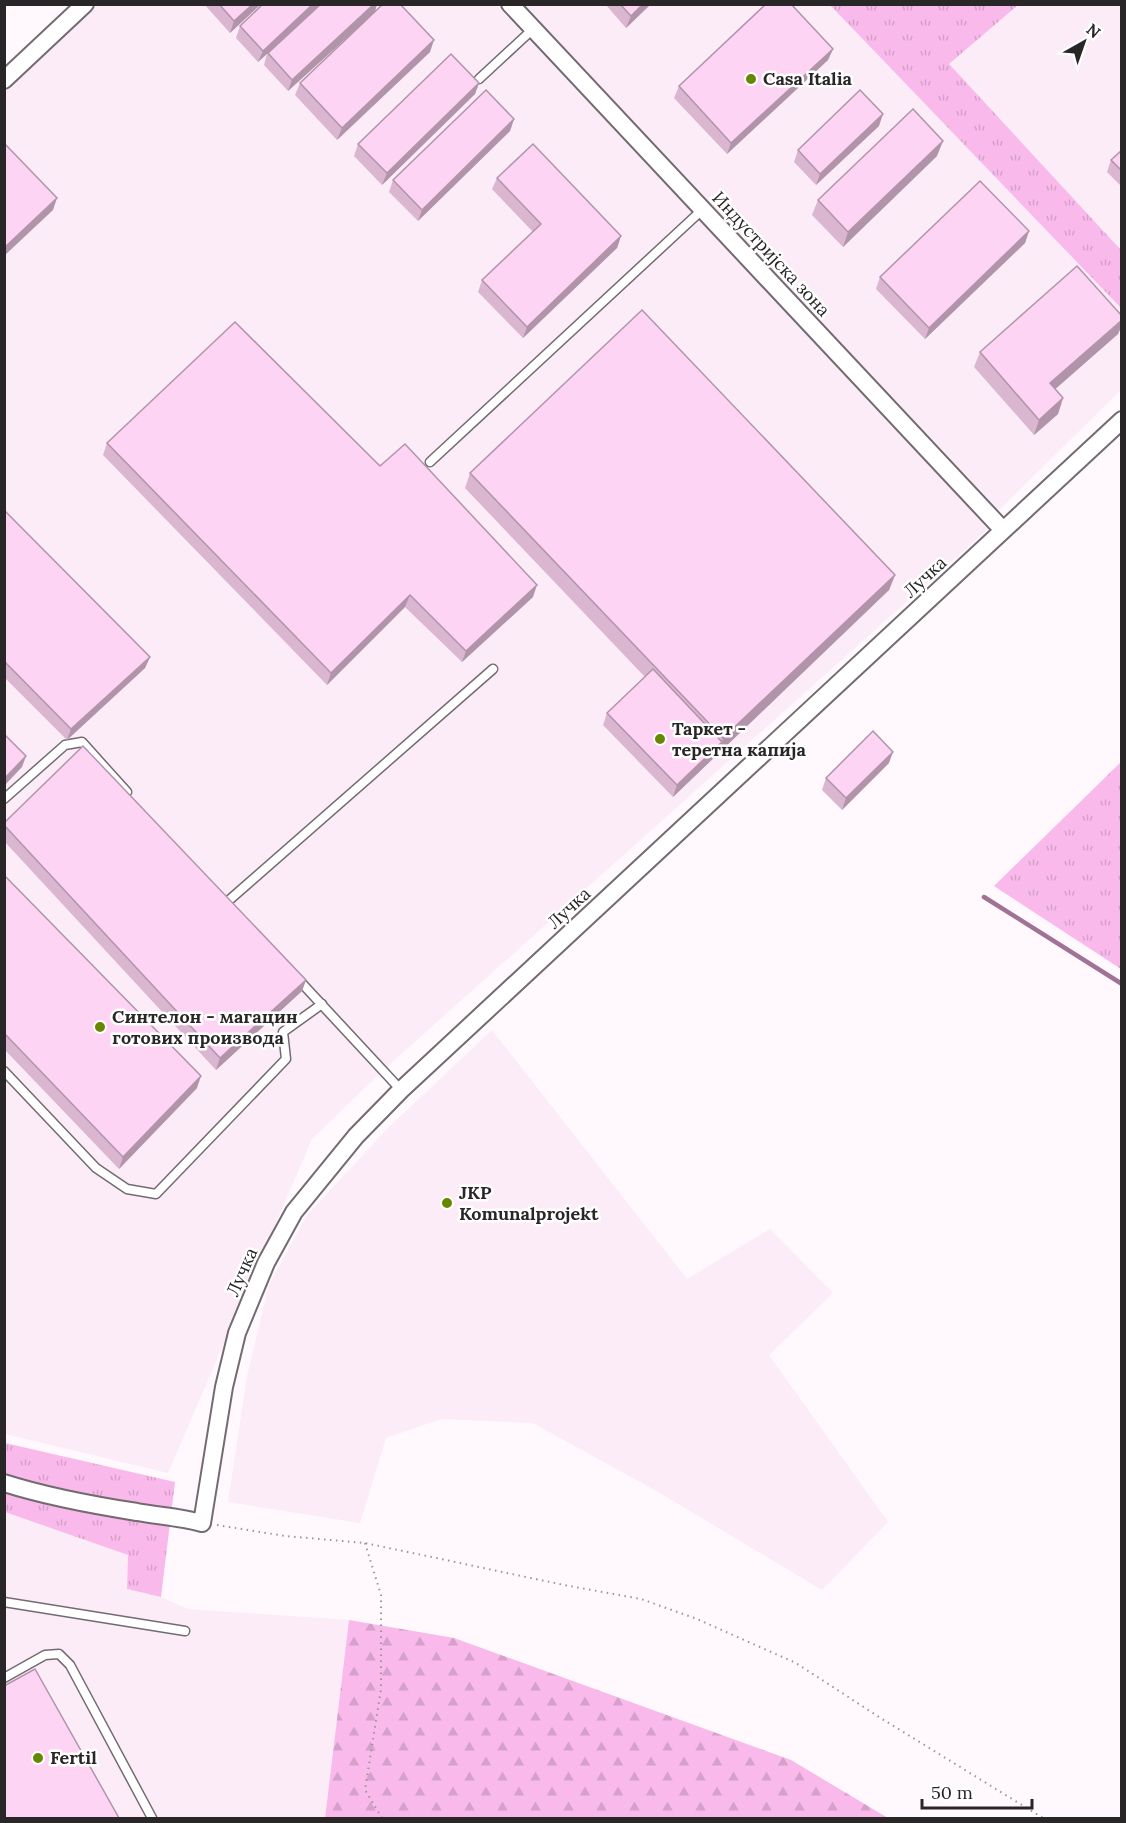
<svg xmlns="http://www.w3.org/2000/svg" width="1126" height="1823" font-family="Lora,serif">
	<defs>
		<pattern id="grass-tufts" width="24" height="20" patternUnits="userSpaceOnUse" patternTransform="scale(1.5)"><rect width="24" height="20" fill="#f9baeb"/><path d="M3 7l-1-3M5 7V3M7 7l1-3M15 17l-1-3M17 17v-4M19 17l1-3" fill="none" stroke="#d5a0ca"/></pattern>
		<pattern id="forest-firs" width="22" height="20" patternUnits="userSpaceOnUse" patternTransform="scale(1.5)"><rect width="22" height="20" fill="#f9baeb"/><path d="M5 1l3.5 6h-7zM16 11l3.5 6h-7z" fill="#d5a0ca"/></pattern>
	</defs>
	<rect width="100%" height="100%" fill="#fff8fd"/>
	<g fill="#fbecf7">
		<path d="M91 5H496L990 527 380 1073 312 1139 168 1473 5 1434 4 81Z"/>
		<path d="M521 5H830L1121 308V390L999 510Z"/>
		<path d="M1018 5H1121V250L948 64Z"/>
		<path d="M492 1030 687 1279 770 1229 833 1293 769 1355 888 1522 822 1590 660 1493 533 1423 441 1419 386 1438 360 1523 228 1502 247 1376 269 1285 307 1215 388 1128Z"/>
		<path d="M5 1512 128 1555 127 1589 161 1597 188 1609 349 1620 325 1818H5Z"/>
	</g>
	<g fill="url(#grass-tufts)">
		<path d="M830 5H1018L949 64 1121 250V308Z"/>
		<path d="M1121 762V969L994 886Z"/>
		<path d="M5 1443 175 1482 161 1597 127 1589 128 1555 5 1512Z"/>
	</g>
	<path fill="url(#forest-firs)" d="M349 1620 454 1638 791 1760 888 1818H325Z"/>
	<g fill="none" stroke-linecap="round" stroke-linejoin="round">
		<path stroke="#9f7296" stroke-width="4.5" d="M984 897 1122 984"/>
		<defs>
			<g id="lane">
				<path d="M479 79 533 29"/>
				<path d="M430 462 702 210"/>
				<path d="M4 799 65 745 82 742 127 792"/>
				<path d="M227 902 493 669"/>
				<path d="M297 978 401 1090"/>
				<path d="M4 1071 96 1168 127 1189 156 1194 286 1059 283 1032 322 1004"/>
				<path d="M4 1602 185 1631"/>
				<path d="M4 1678 45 1655 59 1654 70 1665 152 1818"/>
			</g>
			<g id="street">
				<path d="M510 4 1003 530"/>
				<path d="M4 80 85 4"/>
				<path d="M4 1483C48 1497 92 1505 137 1512 159 1516 180 1517 202 1523L224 1387 237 1333 266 1263 294 1212 356 1136 401 1090 1122 420"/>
			</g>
		</defs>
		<use href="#lane" stroke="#736b71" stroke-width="11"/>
		<use href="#street" stroke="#736b71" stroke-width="20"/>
		<g stroke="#9a9599" stroke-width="2" stroke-dasharray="1.5 4.5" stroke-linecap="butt">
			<path d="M217 1525 285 1536 365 1543 564 1585 641 1599 697 1619 796 1663 879 1717 1043 1818"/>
			<path d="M365 1543 381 1595V1689L365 1790 382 1818"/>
		</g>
		<use href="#lane" stroke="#fff" stroke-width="8"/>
		<use href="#street" stroke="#fff" stroke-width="16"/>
	</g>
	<g fill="#dab6d1">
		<path d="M204 4H261L230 33Z"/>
		<path d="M606 4H651L626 28 606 5Z"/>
		<path d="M375 12 288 91 264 65 267 54 258 62 236 38 240 26Z"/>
		<path d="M833 49 828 60 727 154 674 98 679 86Z"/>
		<path d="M430 52 337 140 295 95 300 83Z"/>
		<path d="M479 83 475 94 382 185 354 156 358 144Z"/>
		<path d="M514 119 510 131 418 221 389 192 393 180Z"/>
		<path d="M879 126 816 185 794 162 798 150Z"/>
		<path d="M1122 150V187L1107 172 1111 160Z"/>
		<path d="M937 156 843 247 812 215 818 200Z"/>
		<path d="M497 178 621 236 617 248 523 338 478 292 482 280 533 232 492 189Z"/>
		<path d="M1029 231 1025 243 925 339 876 289 880 277Z"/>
		<path d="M1122 316V325L1118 334 1055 389 1063 398 1058 414 1034 435 974 367 980 352Z"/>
		<path d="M107 443 380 466 533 597 462 662 405 607 327 685 103 455Z"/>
		<path d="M470 473 895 575 889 590 673 797 603 725 607 713 645 677 465 488Z"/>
		<path d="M4 510 150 657 145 668 67 740 4 677Z"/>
		<path d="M889 763 842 810 822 790 826 778Z"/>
		<path d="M4 823 306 980 302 991 216 1070 4 841Z"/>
		<path d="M4 875 197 1088 119 1169 4 1049Z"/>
	</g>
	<g fill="#b194aa">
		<path d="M253 4H261L230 33 234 21Z"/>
		<path d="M313 4H321L258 62 263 51Z"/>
		<path d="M374 4H377L375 12 288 91 292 80Z"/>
		<path d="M643 4H651L626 28 631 16Z"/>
		<path d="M434 40 430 52 337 140 342 128Z"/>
		<path d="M833 49 828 60 727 154 731 143Z"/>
		<path d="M479 83 475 94 382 185 387 173Z"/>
		<path d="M883 114 879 126 816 185 820 174Z"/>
		<path d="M514 119 510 131 418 221 422 210Z"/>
		<path d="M943 141 937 156 843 247 848 232Z"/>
		<path d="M57 198 53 210 4 256V248Z"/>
		<path d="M1029 231 1025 243 925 339 929 328Z"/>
		<path d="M621 236 617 248 523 338 527 327Z"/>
		<path d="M1122 320V325L1118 334 1044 399 1050 383Z"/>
		<path d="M1063 398 1058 414 1034 435 1039 420Z"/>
		<path d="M895 575 889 590 673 797 677 785 722 742 723 738Z"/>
		<path d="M537 585 533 597 462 662 466 651Z"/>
		<path d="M410 595 405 607 327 685 331 673Z"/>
		<path d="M150 657 145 668 67 740 71 729Z"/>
		<path d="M893 752 889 763 842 810 846 798Z"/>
		<path d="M26 756 22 767 4 786V779Z"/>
		<path d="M306 980 302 991 216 1070 220 1058Z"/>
		<path d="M201 1076 197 1088 119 1169 123 1157Z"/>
	</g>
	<g fill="#fdd4f3" stroke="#b194aa" stroke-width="1.5">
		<path d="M219 4H253L234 21Z"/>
		<path d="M263 4H313L263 51 240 26Z"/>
		<path d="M321 4H374L292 80 268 53Z"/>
		<path d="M383 4H400L434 40 342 128 300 83Z"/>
		<path d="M620 4H643L631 16Z"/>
		<path d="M766 4H791L833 49 731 143 679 86Z"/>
		<path d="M451 54 479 83 387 173 358 144Z"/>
		<path d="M486 90 514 119 422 210 393 180Z"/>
		<path d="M860 90 883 114 820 174 798 150Z"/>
		<path d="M913 109 943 141 848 232 818 200Z"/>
		<path d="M4 143 57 198 4 248Z"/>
		<path d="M533 144 621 236 527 327 482 280 541 224 497 178Z"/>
		<path d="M1122 150V171L1111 160Z"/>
		<path d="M980 181 1029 231 929 328 880 277Z"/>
		<path d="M1077 266 1122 316V320L1050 383 1063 398 1039 420 980 352Z"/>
		<path d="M642 310 895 575 723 738 470 473Z"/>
		<path d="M235 322 380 466 405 444 537 585 466 651 410 595 331 673 107 443Z"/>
		<path d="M4 510 150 657 71 729 4 661Z"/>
		<path d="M653 669 722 742 677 785 607 713Z"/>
		<path d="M873 731 893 752 846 798 826 778Z"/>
		<path d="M4 734 26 756 4 779Z"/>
		<path d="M83 746 306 980 220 1058 4 825V823Z"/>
		<path d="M4 875 201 1076 123 1157 4 1033Z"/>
		<path d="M35 1669 119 1818H4V1686Z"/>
	</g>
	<g fill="#688700" stroke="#fff" stroke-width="2">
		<circle cx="751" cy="79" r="6"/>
		<circle cx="660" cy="739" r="6"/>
		<circle cx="100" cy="1027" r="6"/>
		<circle cx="447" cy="1203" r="6"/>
		<circle cx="38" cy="1758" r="6"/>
	</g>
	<g text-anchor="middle" stroke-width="5" stroke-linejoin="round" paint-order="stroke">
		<g font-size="18" font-weight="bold" fill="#292628" stroke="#fff" text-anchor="start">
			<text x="763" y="85">Casa Italia</text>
			<text x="672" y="735">Таркет -<tspan x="672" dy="21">теретна капија</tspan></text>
			<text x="112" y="1023">Синтелон - магацин<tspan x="112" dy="21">готових производа</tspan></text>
			<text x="459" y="1199">JKP<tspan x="459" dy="21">Komunalprojekt</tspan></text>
			<text x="50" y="1764">Fertil</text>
		</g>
		<g font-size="18" fill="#292628" stroke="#fff">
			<text transform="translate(771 254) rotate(47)" y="6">Индустријска зона</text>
			<text transform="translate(925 577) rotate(-43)" y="6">Лучка</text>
			<text transform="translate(569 908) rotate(-43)" y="6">Лучка</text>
			<text transform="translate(242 1272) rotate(-66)" y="6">Лучка</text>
		</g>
	</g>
	<rect width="1126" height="1823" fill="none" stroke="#292628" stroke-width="12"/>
	<g transform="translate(1084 42) rotate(40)" stroke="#ffffff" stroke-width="4.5" paint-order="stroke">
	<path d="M0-4.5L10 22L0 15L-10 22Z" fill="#292628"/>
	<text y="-9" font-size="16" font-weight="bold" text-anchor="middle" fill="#292628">N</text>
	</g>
	<path d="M922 1799v9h110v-9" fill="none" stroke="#292628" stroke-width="3"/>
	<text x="931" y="1799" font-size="18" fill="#292628" stroke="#ffffff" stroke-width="4.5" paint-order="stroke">50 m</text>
</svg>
